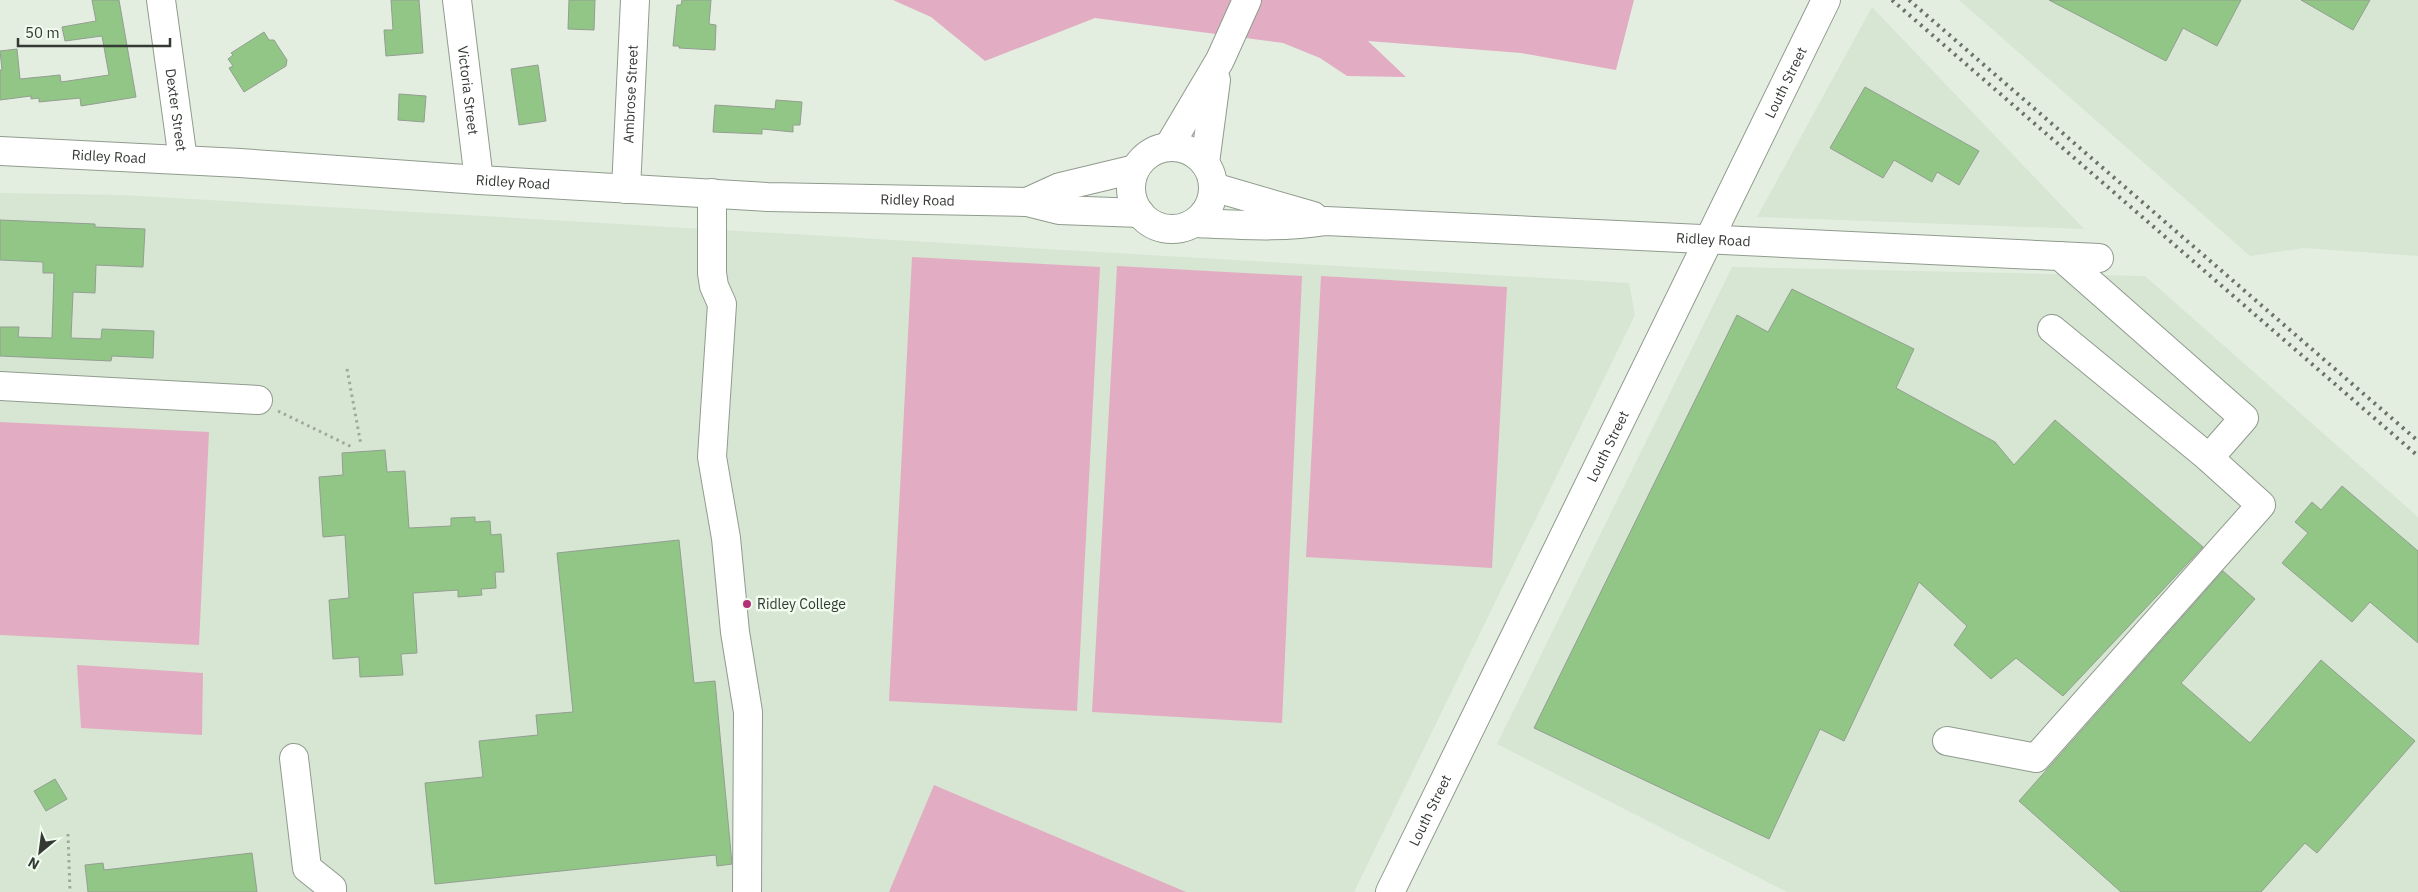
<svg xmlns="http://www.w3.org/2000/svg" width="2418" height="892" font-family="'IBM Plex Sans',sans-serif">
	<rect width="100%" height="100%" fill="#e3eee1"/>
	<g fill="#d6e6d2">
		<path d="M1959 0H2418V256L2304 248 2250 256Z"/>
		<path d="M1872 7 2084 229 1757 217Z"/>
		<path d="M0 193 123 195 1629 283 1635 315 1354 892H0Z"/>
		<path d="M1732 267 2145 276 2418 517V892H1787L1497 744Z"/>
	</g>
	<g fill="#e2adc3">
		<path d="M893 0H1634L1616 70 1521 53 1368 41 1406 77 1347 76 1320 58 1283 43 1095 18 985 61 931 17Z"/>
		<path d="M912 257 1100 267 1077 711 889 701Z"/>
		<path d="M1117 266 1302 276 1282 723 1092 712Z"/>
		<path d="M1321 276 1507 287 1492 568 1306 557Z"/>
		<path d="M0 422 209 432 199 645 0 635Z"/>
		<path d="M77 665 203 673 202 735 81 728Z"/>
		<path d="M934 785 1186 892H889Z"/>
	</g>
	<g fill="#91c687" stroke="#939e91">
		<path d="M92 0H119L136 97 81 106 80 98 39 102V98L31 99V96L0 100V70H2L0 51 17 49 20 79 60 75 61 82 109 75 102 36 65 41 62 27 96 21Z"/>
		<path d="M391 0H419L423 53 386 56 384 30H393Z"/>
		<path d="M569 0H595L594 30 568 29Z"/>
		<path d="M682 0H711L709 24 716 25 715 50 679 48V46H673L677 5H681Z"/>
		<path d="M2049 0H2241L2217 46 2183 28 2166 61Z"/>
		<path d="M2301 0H2370L2353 30Z"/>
		<path d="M264 32 269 40H274L287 60 286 66 244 92 229 68 233 66 228 59 233 55 231 53Z"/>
		<path d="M538 65 546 121 519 125 511 69Z"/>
		<path d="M1865 87 1979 151 1959 185 1937 172 1932 182 1894 160 1883 178 1830 148Z"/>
		<path d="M399 94 426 96 424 122 398 120Z"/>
		<path d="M776 100 802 102 800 125H793V132L762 129V134L713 132 715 105 775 109Z"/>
		<path d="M0 220 95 224V227L145 229 143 267 96 265 95 293 73 292 71 338 101 339 102 329 154 331 153 358 112 356 111 361 0 356V327H19L18 337 52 338 54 273H43V262L0 260Z"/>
		<path d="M1792 289 1914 349 1896 388 1995 442 2014 465 2055 420 2203 547 2063 696 2016 658 1991 679 1954 645 1967 626 1919 582 1844 741 1820 729 1769 839 1534 728 1737 315 1768 332Z"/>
		<path d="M385 450 387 472 405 471 409 528 451 526V518L475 517V522L490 521 491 535 501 534 504 572H495L496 588 481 589 482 595 458 597V590L413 593 417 653 401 654 403 675 360 677 359 657 333 659 329 600 349 598 345 535 323 537 319 477 343 475 342 453Z"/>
		<path d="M2342 486 2418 551V643L2370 602 2352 622 2282 563 2308 533 2295 522 2312 502 2321 510Z"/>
		<path d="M679 540 694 683 715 681 732 864 717 866 716 855 435 884 425 783 483 777 479 741 538 735 536 715 573 712 557 553Z"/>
		<path d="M2223 571 2255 599 2181 683 2250 743 2321 660 2415 741 2317 853 2305 843 2261 892H2121L2019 801Z"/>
		<path d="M55 779 67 799 46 811 34 791Z"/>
		<path d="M252 853 257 892H88L85 865 103 863 104 870Z"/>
	</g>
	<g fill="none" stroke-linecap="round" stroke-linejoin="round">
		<defs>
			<g id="minor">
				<path id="s1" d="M161 0 183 160"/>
				<path id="s2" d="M457 0 479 180"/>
				<path d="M1169 146 1220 60 1247 0"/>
				<circle cx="1172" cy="188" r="41"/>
				<path id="s3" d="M0 151 240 163 479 180 767 197 1027 202 1059 210 1140 213"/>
				<path d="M1205 163 1216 80"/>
				<path d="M1213 187 1313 216"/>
				<path id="s4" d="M626 189 635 0"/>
				<path d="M712 193V273L714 286 722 304 712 457 726 538 735 632 748 712 747 892"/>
				<path d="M1027 202 1060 187 1135 169"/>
				<path id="s5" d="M1195 223C1239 225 1283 228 1326 221L2099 258"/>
				<path d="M2060 256 2244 418 2209 458"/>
				<path d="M0 386 258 400"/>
				<path d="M1947 741 2036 758 2261 505 2209 458 2052 329"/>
				<path d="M294 758 307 868 332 888V892"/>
			</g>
			<g id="major">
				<path id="s6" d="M1390 892 1826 0"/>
			</g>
		</defs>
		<use href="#minor" stroke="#909b8e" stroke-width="30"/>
		<use href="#major" stroke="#909b8e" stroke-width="30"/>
		<g stroke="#a0a89e" stroke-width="3" stroke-dasharray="2.5 4" stroke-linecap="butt">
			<path d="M347 369 361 445"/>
			<path d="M278 411 354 448"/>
			<path d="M68 834 70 892"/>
		</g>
		<use href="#minor" stroke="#fff" stroke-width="28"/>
		<use href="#major" stroke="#fff" stroke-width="28"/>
		<g stroke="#6b726a" stroke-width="4" stroke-dasharray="2.5 5" stroke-linecap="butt">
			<path d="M1892 0 2418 456"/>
			<path d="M1909 0 2418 441"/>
		</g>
	</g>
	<circle fill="#b32f76" stroke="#f0fcee" stroke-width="2" cx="747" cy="604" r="5"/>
	<g text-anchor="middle" stroke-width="5" stroke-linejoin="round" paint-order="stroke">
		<g font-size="14" fill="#343933" stroke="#f0fcee">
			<text dy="5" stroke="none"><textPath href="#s6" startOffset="901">Louth Street</textPath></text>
			<text dy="5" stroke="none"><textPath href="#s2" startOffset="91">Victoria Street</textPath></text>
			<text dy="5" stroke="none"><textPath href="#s4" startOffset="95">Ambrose Street</textPath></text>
			<text dy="5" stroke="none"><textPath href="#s1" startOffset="111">Dexter Street</textPath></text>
			<text dy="5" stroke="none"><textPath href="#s3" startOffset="109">Ridley Road</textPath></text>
			<text dy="5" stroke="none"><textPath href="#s3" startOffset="514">Ridley Road</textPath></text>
			<text dy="5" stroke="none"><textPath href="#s3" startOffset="919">Ridley Road</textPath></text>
			<text dy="5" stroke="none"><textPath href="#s5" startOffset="519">Ridley Road</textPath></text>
			<text dy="5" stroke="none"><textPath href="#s6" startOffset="496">Louth Street</textPath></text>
			<text dy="5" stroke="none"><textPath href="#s6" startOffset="91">Louth Street</textPath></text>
		</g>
		<g font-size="14" fill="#343933" stroke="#f0fcee" text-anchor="start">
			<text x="757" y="609">Ridley College</text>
		</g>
	</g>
	<g transform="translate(40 852) rotate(209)" stroke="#f0fcee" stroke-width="4" paint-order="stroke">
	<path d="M0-4L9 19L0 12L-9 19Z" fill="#343933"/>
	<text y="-8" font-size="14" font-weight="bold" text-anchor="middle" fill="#343933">N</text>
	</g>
	<path d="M18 38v8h152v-8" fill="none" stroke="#343933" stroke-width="2.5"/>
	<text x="25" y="38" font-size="15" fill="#343933" stroke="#f0fcee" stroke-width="4" paint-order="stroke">50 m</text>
</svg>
